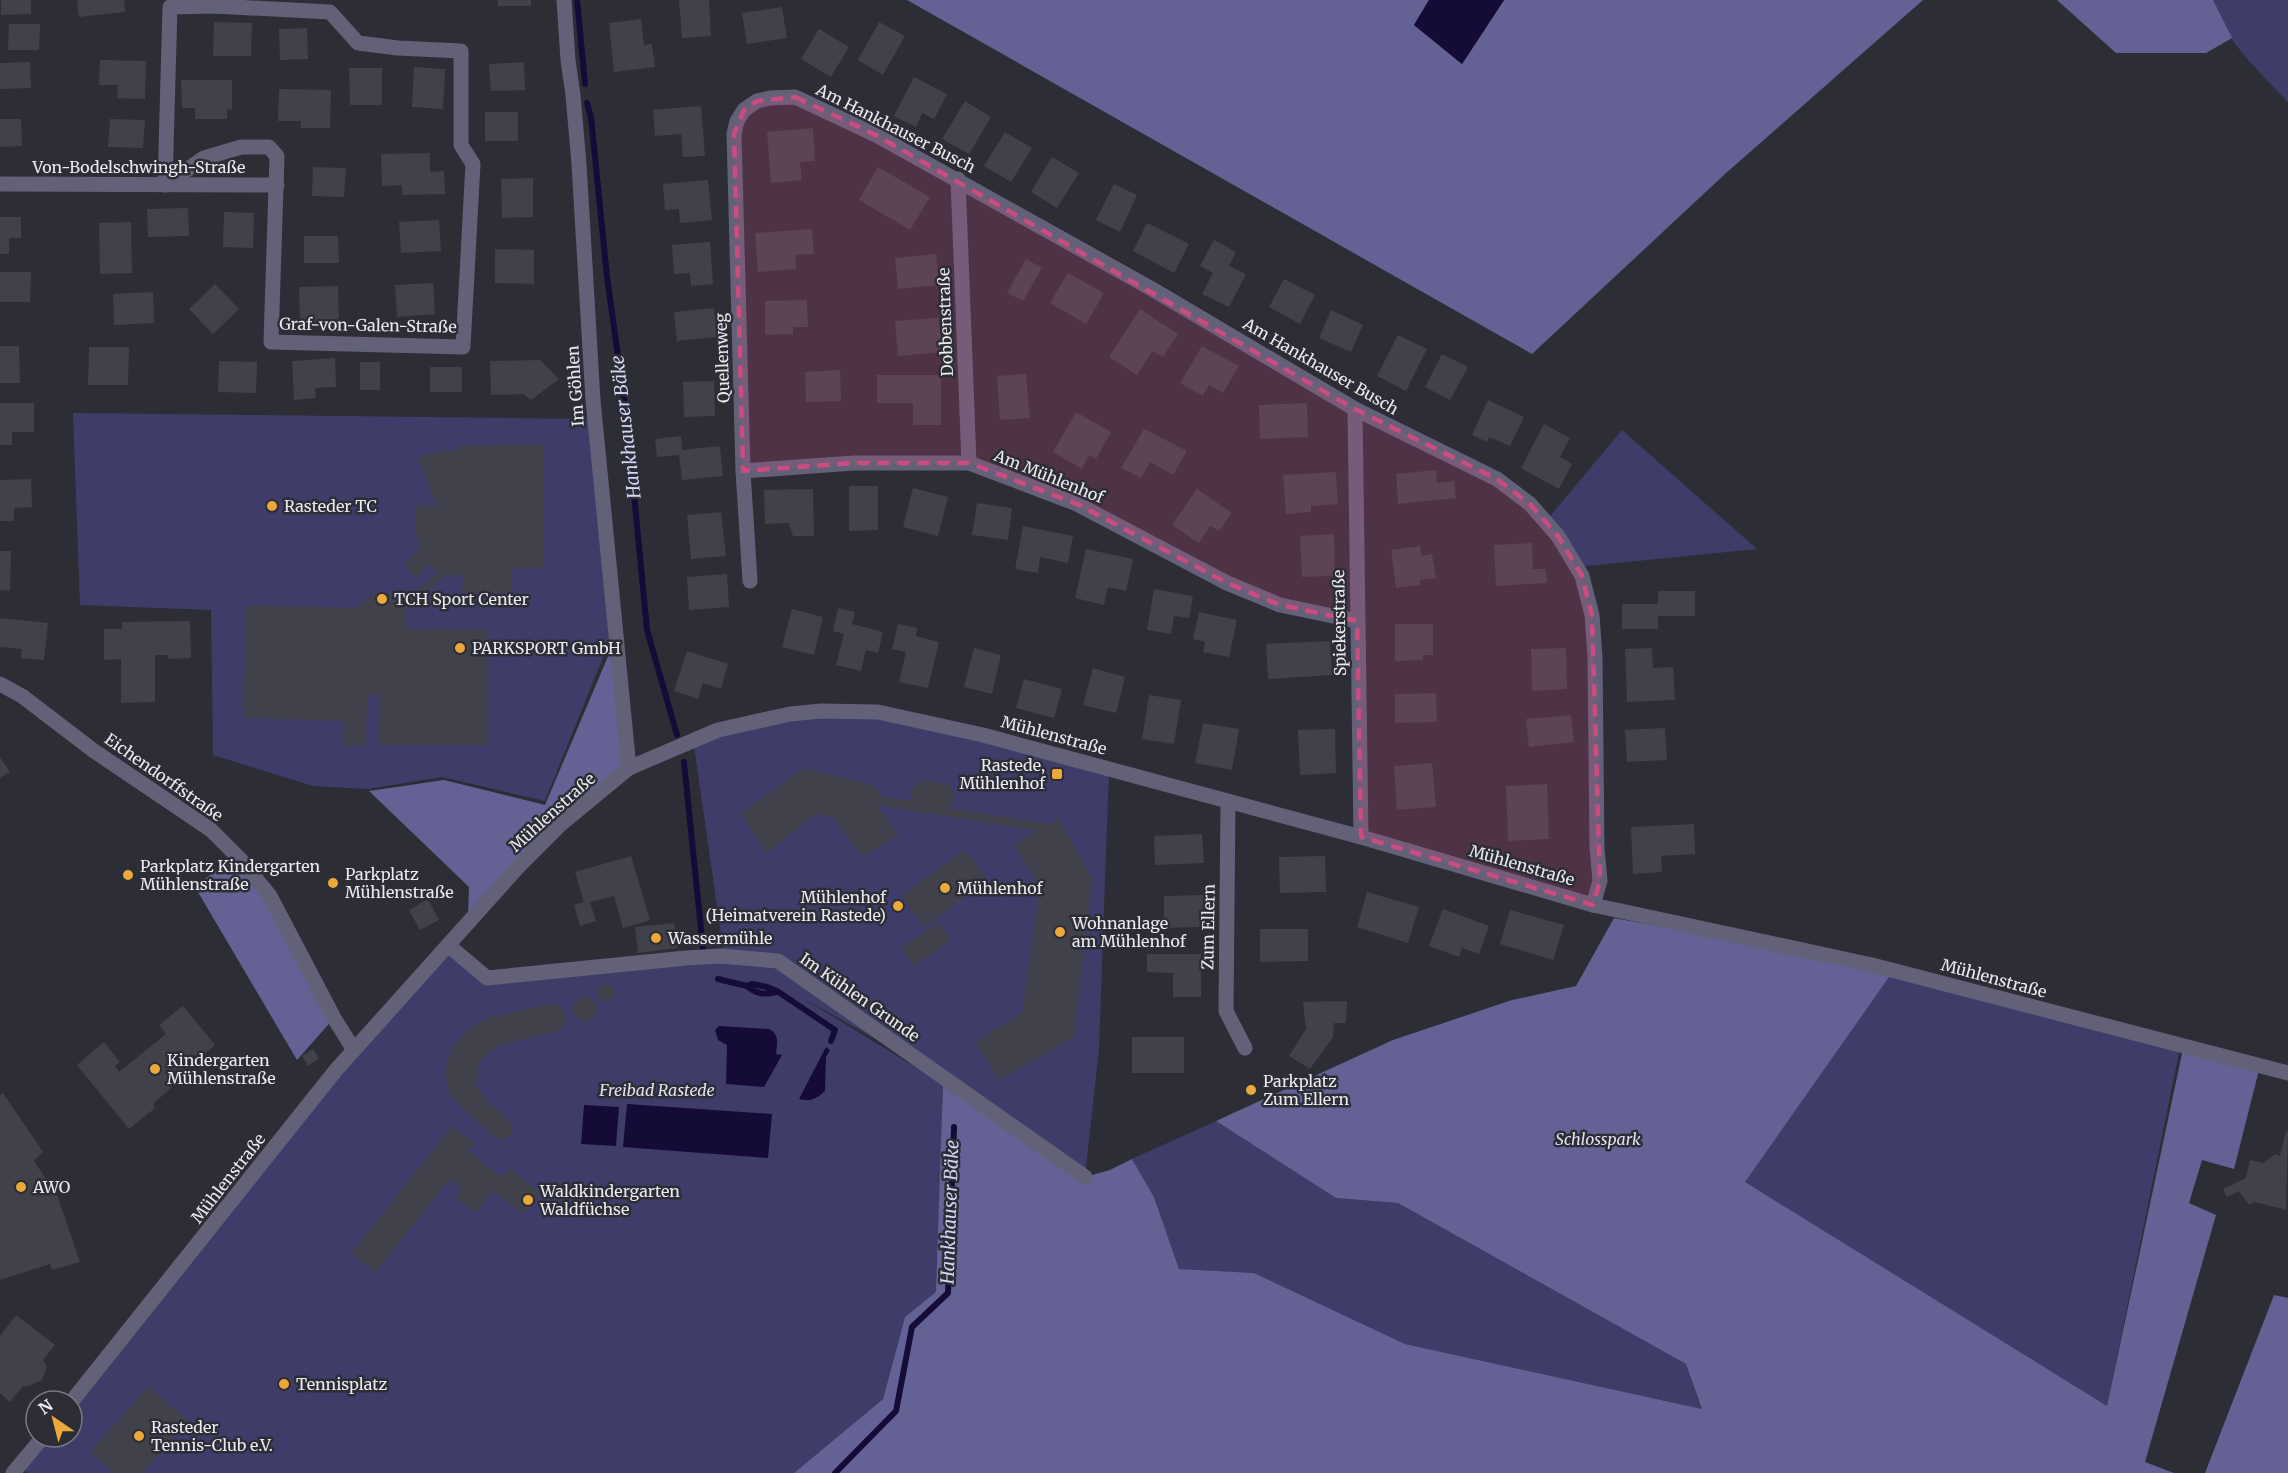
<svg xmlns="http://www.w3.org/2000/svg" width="2288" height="1473" font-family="Merriweather,serif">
	<rect width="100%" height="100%" fill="#2d2d36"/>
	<g fill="#403c6a">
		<path d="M2209 0H2288V102C2259 72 2226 40 2209 0Z"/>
		<path d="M73 413 590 419 610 640 545 801 442 777 367 789 313 786 213 755 211 610 80 605Z"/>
		<path d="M1622 430 1757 549 1577 567 1546 521Z"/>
		<path d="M878 712 1109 769 1099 1049 1085 1177 945 1078 799 996 943 1084 937 1292 905 1317 883 1399 794 1473H28L20 1466 43 1437H72V1401L339 1071 448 950 484 982 724 955 694 746 741 723Z"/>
		<path d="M1894 970 2180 1048 2107 1406 1744 1182Z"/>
		<path d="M1216 1121 1336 1198 1398 1203 1686 1364 1702 1409 1405 1344 1254 1273 1179 1269 1154 1197 1132 1159Z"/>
	</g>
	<g fill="#646195">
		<path d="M907 0H1429L1414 25 1462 64 1504 0H1923L1725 174 1532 354Z"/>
		<path d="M2057 0H2213L2232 38 2206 53H2116Z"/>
		<path d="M612 647 624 765 468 916 469 887 369 791 444 780 545 805Z"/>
		<path d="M236 854 241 860 334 1018 297 1060 195 887Z"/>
		<path d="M1614 918 1894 970 1745 1182 2107 1406 2183 1049 2260 1066 2234 1169 2202 1160 2189 1203 2216 1215 2145 1462 2174 1473H794L883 1399 905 1317 936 1292 943 1084 1085 1177 1110 1170 1132 1159 1154 1197 1179 1269 1254 1273 1405 1344 1702 1409 1686 1364 1398 1203 1336 1198 1216 1121 1393 1040 1512 1000 1576 986Z"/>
		<path d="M2274 1295 2288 1298V1473H2205Z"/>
	</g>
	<g fill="#140b37">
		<path d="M1429 0H1504L1462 64 1414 25Z"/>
		<path d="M719 1026 769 1029C780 1035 777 1043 776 1054L782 1055 764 1087 726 1084 727 1045 718 1040 715 1030Z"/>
		<path d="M826 1047 830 1050 826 1057 825 1091C816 1099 811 1102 799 1099Z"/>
		<path d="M627 1104 772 1114 768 1158 623 1147Z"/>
		<path d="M584 1105 619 1107 616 1146 581 1144Z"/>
	</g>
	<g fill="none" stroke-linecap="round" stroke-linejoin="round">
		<g stroke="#140b37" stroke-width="6">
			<path d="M577 0 585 84"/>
			<path d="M587 103 591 117 607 277 627 421 647 630 677 735"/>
			<path d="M684 762 703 949"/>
			<path d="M718 979 747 986 752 984 767 987 777 991 835 1030 831 1041"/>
			<path d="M747 986C756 994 764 995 776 992"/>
			<path d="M835 1473 896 1411 912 1327 948 1293 954 1127"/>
		</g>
	</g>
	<g fill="#41414b">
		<path d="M1 0H31V14L1 15Z"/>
		<path d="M77 0H124L125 12 79 17Z"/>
		<rect x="498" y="0" width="33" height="6"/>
		<path d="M679 0H709L711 36 682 38Z"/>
		<path d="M782 7 787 38 747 44 742 13Z"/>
		<path d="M641 19 644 45 652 44 655 67 614 72 609 23Z"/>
		<path d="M214 22 252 23 251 56H213Z"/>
		<path d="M879 22 905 36 883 75 858 60Z"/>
		<path d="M9 24H40L39 50H8Z"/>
		<path d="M307 28 308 59 280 60 279 29Z"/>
		<path d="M819 29 849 47 831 77 801 59Z"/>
		<path d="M100 60 146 61 145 99 117 98 118 85H99Z"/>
		<path d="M30 62 31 88 0 89V63Z"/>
		<path d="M524 62 525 90 491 91 489 64Z"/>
		<path d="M414 67 445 69 443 109 412 107Z"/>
		<path d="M349 68H382V105H350Z"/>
		<path d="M914 77 947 94 934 119 922 113 916 127 894 116Z"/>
		<path d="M181 80H232V110L227 109V119H195V108H182Z"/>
		<path d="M279 89 331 90 330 128H301V121H278Z"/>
		<path d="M965 101 991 117 969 154 942 139Z"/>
		<path d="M701 106 705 156 683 157 681 134 655 136 653 110Z"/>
		<rect x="485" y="112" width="33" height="29"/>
		<path d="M0 119H21L22 146 0 147Z"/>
		<path d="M110 119 145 120 143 148 108 147Z"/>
		<path d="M813 128 815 161 800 162 802 180 771 183 767 132Z"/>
		<path d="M1005 132 1032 148 1011 182 984 166Z"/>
		<path d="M430 153V172L444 171 445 194 402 195V185L382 186 381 154Z"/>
		<path d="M1052 157 1079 173 1057 208 1031 192Z"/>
		<path d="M313 167 346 168 344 197 312 196Z"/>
		<path d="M878 167 930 197 910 230 859 200Z"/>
		<path d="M533 178V217L502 218 501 179Z"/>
		<path d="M708 180 712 220 680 223 679 209 665 210 663 184Z"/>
		<path d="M1114 184 1137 195 1120 232 1096 220Z"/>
		<path d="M188 208 189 236 148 237 147 209Z"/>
		<path d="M224 212 254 213 253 248 223 247Z"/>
		<path d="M0 217H21V238H9V254H0Z"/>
		<path d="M439 220 441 251 401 253 399 222Z"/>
		<path d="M131 222 132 273 100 274 99 223Z"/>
		<path d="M1147 223 1189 244 1174 273 1133 251Z"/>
		<path d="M812 229 814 254 795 255 796 269 758 272 755 233Z"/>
		<path d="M304 236H338L339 263H304Z"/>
		<path d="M1214 240 1236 252 1229 266 1246 274 1229 307 1202 294 1213 273 1200 266Z"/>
		<path d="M710 242 713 284 691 286 690 273 674 274 672 245Z"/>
		<path d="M495 249 534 250V284L495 283Z"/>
		<path d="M936 254 939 285 898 289 895 258Z"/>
		<path d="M1026 259 1042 268 1023 301 1007 293Z"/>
		<path d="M0 272H31L30 302H0Z"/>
		<path d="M1068 273 1104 293 1086 324 1050 303Z"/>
		<path d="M1284 279 1315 295 1300 324 1269 307Z"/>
		<path d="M433 283 435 314 397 317 395 285Z"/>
		<path d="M215 284 239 309 213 334 189 309Z"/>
		<path d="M338 286 339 321 300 322 299 287Z"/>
		<path d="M153 292 154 323 114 325 113 294Z"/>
		<path d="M807 300 808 327H793V334L765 335V301Z"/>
		<path d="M714 308 717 337 677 341 674 312Z"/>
		<path d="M1140 309 1178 334 1163 357 1153 351 1137 375 1109 357Z"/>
		<path d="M1331 310 1363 325 1351 352 1319 338Z"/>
		<path d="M939 318 942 352 898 356 895 321Z"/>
		<path d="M1398 335 1427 349 1406 391 1377 376Z"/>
		<path d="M0 346H19L20 383H0Z"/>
		<path d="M1202 346 1239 366 1223 393 1209 385 1203 396 1180 383Z"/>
		<path d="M89 347H129L128 385H88Z"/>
		<path d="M1442 354 1468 367 1450 400 1425 387Z"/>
		<path d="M335 358 336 387 315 388 316 398 294 400 292 361Z"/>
		<path d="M540 360 559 379 531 400 523 394 491 395 490 361Z"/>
		<path d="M219 361 257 362 256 393 218 392Z"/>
		<rect x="360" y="362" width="20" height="28"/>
		<rect x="430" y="367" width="32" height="25"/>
		<path d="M840 370 841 401 806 402 805 372Z"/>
		<path d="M1026 374 1030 418 1000 420 997 376Z"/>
		<path d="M877 375H941V425H913V403H877Z"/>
		<path d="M714 381 715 416 684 417 683 382Z"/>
		<path d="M1488 400 1524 417 1510 446 1489 437 1487 442 1472 435Z"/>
		<path d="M0 403H34V432H12V445H0Z"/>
		<path d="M1307 403 1308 437 1260 439 1259 405Z"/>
		<path d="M1076 412 1111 432 1096 459 1089 455 1082 469 1053 452Z"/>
		<path d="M1544 424 1570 438 1560 457 1572 464 1559 489 1521 468Z"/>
		<path d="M1144 429 1187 451 1173 475 1150 462 1141 478 1121 468Z"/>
		<path d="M681 436 682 450 720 446 723 476 682 480 679 455 657 457 655 439Z"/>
		<path d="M543 444V568H512V593L462 592 463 575H446L406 609V628L487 630V745H378L380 696 367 695 366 746H343L344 721 243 718 246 605 355 608 374 593 391 594 403 603 439 571 429 565 415 578 404 564 416 553H419L420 537H415V505L436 506 418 458 438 451H457V446Z"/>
		<path d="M1436 470 1437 483 1454 481 1456 498 1398 504 1396 474Z"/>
		<path d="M1336 472 1338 504 1311 506V512L1286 514 1283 475Z"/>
		<path d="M31 479 32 507 14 508V521H0V480Z"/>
		<path d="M849 486H878V530L849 531Z"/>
		<path d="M913 488 948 497 938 536 903 527Z"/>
		<path d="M813 489 814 536H793L789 523 765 524 764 490Z"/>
		<path d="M1197 489 1232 513 1219 531 1210 526 1199 543 1172 525Z"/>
		<path d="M977 503 1012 508 1008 540 972 535Z"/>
		<path d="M721 512 726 556 691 559 687 515Z"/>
		<path d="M1023 526 1073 536 1068 563 1040 557 1038 573 1015 569Z"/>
		<path d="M1334 534 1335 576 1302 577 1300 536Z"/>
		<path d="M1532 543 1533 569H1546L1547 583 1496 586 1494 545Z"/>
		<path d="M1420 546 1422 556 1432 554 1436 578 1420 580V585L1396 588 1391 550Z"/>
		<path d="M1086 549 1133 559 1126 591 1108 587 1104 605 1075 598Z"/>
		<path d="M0 551H11L10 591 0 590Z"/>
		<path d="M727 574 729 607 689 610 687 577Z"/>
		<path d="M1154 589 1193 596 1189 618 1174 616 1171 634 1147 630Z"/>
		<path d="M1658 591H1695V616H1658V629H1622V604H1658Z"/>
		<path d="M838 608 855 612 852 624 883 632 878 653 866 650 861 671 836 665 844 634 833 631Z"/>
		<path d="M792 609 823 617 814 655 782 647Z"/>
		<path d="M1199 612 1237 620 1229 657 1203 652 1205 642 1193 639Z"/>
		<path d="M0 618 48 623 44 660 21 658 22 649 0 647Z"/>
		<path d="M190 621 191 658 168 659V655H155V702L121 703V659L104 660V629H122V622Z"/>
		<path d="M898 624 917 628 916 636 939 642 928 688 899 682 906 652 892 649Z"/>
		<path d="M1395 624H1433V655H1423V660L1395 661Z"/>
		<path d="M1330 641 1332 675 1268 679 1266 644Z"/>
		<path d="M974 648 1001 655 992 694 964 687Z"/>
		<path d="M1566 648 1567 689 1532 691 1531 649Z"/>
		<path d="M1652 648 1653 668 1673 667 1675 700 1627 702 1625 649Z"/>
		<path d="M687 651 728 664 721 689 703 683 698 699 674 691Z"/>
		<path d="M1093 668 1125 677 1116 713 1083 705Z"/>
		<path d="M1024 679 1062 689 1054 718 1016 708Z"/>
		<path d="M1436 693 1437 722 1395 723V694Z"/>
		<path d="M1149 695 1181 700 1174 744 1142 739Z"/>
		<path d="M1571 715 1574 742 1529 747 1526 719Z"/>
		<path d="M1203 723 1239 729 1232 770 1195 763Z"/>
		<path d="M1665 728 1667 760 1627 762 1625 730Z"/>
		<path d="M1335 729 1336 773 1300 775 1298 730Z"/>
		<path d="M0 757 10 772 0 778Z"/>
		<path d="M1432 763 1436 807 1397 810 1394 766Z"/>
		<path d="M804 768 872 785 883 797 915 801 909 792 920 780 949 784 955 800 950 808 1050 824 1059 818 1092 879 1074 1037 999 1080 975 1042 1022 1013 1040 888 1014 845 1037 831 877 805 898 835 863 857 832 817 816 814 766 853 741 813Z"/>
		<path d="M1547 784 1549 839 1508 841 1506 786Z"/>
		<path d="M1694 824 1695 854 1661 856 1662 872 1633 874 1631 827Z"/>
		<path d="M1202 834 1204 863 1155 865 1154 836Z"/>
		<path d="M965 849 988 880 924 927 901 896Z"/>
		<path d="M631 856 650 920 623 928 614 896 590 902 596 921 580 926 574 905 584 902 575 872Z"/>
		<path d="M1325 856 1326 892 1280 893 1279 857Z"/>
		<path d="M1367 892 1419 907 1408 943 1357 927Z"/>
		<path d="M1203 895V927L1164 928V896Z"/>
		<path d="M428 899 439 920 420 930 409 910Z"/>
		<path d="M1443 909 1489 926 1479 954 1462 948 1459 957 1429 946Z"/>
		<path d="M1510 910 1564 925 1553 960 1500 944Z"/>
		<path d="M939 922 951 941 914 966 901 948Z"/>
		<path d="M674 923 677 948 638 953 635 927Z"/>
		<path d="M1260 929H1308V961L1260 962Z"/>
		<path d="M1147 954H1201V997H1173V973L1147 972Z"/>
		<circle cx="606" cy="993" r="9"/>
		<circle cx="585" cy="1009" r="12"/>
		<path d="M1347 1001 1346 1023H1334L1333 1037 1310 1069 1289 1056 1306 1029 1303 1002Z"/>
		<path d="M552 1003 560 1006 565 1013 566 1021 559 1031 500 1045 486 1054 479 1063 476 1085 485 1099 505 1116 513 1126 511 1136 502 1140 495 1138 451 1097 445 1077 447 1062 453 1047 467 1030 488 1018Z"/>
		<path d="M183 1006 215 1045 183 1072 185 1075 153 1104 155 1108 129 1129 77 1065 104 1042 120 1062 115 1066 119 1072 166 1034 159 1025Z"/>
		<rect x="1132" y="1037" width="52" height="36"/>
		<path d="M313 1049 319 1058 308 1066 302 1056Z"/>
		<path d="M3 1093 43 1152 34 1161 46 1179 39 1184 42 1188 54 1186 80 1262 52 1270 50 1264 0 1280V1095Z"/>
		<path d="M452 1126 474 1143 468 1151 501 1177 511 1169 540 1193 523 1214 493 1190 475 1213 455 1198 462 1189 450 1179 375 1273 351 1253Z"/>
		<path d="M2286 1131H2288L2286 1210 2255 1202 2249 1205 2239 1191 2227 1197 2223 1189 2246 1178 2250 1160 2263 1163 2275 1154 2280 1156Z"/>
		<path d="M16 1315 55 1345 43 1360 47 1367 42 1380 29 1386H23L10 1402 0 1393V1336Z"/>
		<path d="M148 1386 188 1420 142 1473H114L90 1452Z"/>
	</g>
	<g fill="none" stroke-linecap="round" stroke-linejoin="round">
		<g stroke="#626178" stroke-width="15">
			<path d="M564 0 568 60 573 95 579 164 593 400 629 768"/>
			<path d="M214 6 330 12 358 43 398 48 461 51V145L473 164 463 347 271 342 277 156 269 147H241L204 158 165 185 170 7Z"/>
			<path d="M958 179 969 463"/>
			<path d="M0 184 277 185"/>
			<path d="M1355 409 1361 837"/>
			<path d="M743 471 854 463H969L1077 504 1227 583 1280 605 1357 621"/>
			<path d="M750 581 743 471 734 134 737 121 744 110 757 101 770 98 795 97 876 135 1152 289 1355 409 1497 479 1530 504 1558 536 1582 576 1592 615 1595 656 1597 848 1600 881 1593 905"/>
			<path d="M0 684 22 696 94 751 211 830 241 860 270 896 334 1018 354 1050"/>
			<path d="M1228 801 1226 1011 1245 1048"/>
			<path d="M448 945 487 978 686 958 721 956 778 961 1085 1177"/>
			<path d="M72 1401 336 1070 518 867 560 825 629 768 718 730 790 714 821 711 878 712 983 735 1361 837 1593 905 1872 965 2288 1073"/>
			<path d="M13 1473 43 1437"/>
		</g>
	</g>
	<path fill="#cc4c80" fill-opacity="0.2" stroke="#cc4c80" stroke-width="4.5" stroke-dasharray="12 8" stroke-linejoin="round" d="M795 97 876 135 1355 409 1497 479 1530 504 1558 536 1582 576 1592 615 1600 881 1593 905 1361 837 1357 621 1280 605 1227 583 1077 504 969 463H854L743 471 734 134 744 110 757 101Z"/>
	<g fill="#eba93a" stroke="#2d2d36" stroke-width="2">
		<circle cx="272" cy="506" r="6"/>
		<circle cx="382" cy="599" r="6"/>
		<circle cx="460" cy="648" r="6"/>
		<rect x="1051" y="768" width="12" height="12" rx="3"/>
		<circle cx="128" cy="875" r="6"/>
		<circle cx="333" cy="883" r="6"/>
		<circle cx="945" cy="888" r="6"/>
		<circle cx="898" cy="906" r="6"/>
		<circle cx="1060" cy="932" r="6"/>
		<circle cx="656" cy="938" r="6"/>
		<circle cx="155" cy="1069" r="6"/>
		<circle cx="1251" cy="1090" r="6"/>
		<circle cx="21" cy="1187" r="6"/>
		<circle cx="528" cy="1200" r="6"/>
		<circle cx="284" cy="1384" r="6"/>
		<circle cx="139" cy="1436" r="6"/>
	</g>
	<g text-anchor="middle" stroke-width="5" stroke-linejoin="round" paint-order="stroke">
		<g font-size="16" fill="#eaeaf1" stroke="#2d2d36">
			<text transform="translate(896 128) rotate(27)" y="6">Am Hankhauser Busch</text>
			<text x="139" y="173">Von-Bodelschwingh-Straße</text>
			<text transform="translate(945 322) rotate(-92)" y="6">Dobbenstraße</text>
			<text transform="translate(368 325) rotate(1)" y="6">Graf-von-Galen-Straße</text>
			<text transform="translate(722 358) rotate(-92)" y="6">Quellenweg</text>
			<text transform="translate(1321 366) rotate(30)" y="6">Am Hankhauser Busch</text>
			<text transform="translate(575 386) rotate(-94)" y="6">Im Göhlen</text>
			<text transform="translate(1049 476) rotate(22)" y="6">Am Mühlenhof</text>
			<text transform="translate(1339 623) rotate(-91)" y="6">Spiekerstraße</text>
			<text transform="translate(1054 735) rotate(15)" y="6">Mühlenstraße</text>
			<text transform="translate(164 777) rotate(35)" y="6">Eichendorffstraße</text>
			<text transform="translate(552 812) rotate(-42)" y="6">Mühlenstraße</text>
			<text transform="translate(1522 865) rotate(16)" y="6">Mühlenstraße</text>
			<text transform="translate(1208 927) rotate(-89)" y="6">Zum Ellern</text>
			<text transform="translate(1994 978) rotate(15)" y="6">Mühlenstraße</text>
			<text transform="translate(860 997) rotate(35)" y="6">Im Kühlen Grunde</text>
			<text transform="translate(228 1178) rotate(-52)" y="6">Mühlenstraße</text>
		</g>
		<g font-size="16" fill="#eaeaf1" stroke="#2d2d36" text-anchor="start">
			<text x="284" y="512">Rasteder TC</text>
			<text x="394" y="605">TCH Sport Center</text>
			<text x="472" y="654">PARKSPORT GmbH</text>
			<text x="1045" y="771" text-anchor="end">Rastede,<tspan x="1045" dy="18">Mühlenhof</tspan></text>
			<text x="140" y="872">Parkplatz Kindergarten<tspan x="140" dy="18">Mühlenstraße</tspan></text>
			<text x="345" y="880">Parkplatz<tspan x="345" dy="18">Mühlenstraße</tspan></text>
			<text x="957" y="894">Mühlenhof</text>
			<text x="886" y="903" text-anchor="end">Mühlenhof<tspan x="886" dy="18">(Heimatverein Rastede)</tspan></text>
			<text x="1072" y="929">Wohnanlage<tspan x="1072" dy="18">am Mühlenhof</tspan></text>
			<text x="668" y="944">Wassermühle</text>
			<text x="167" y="1066">Kindergarten<tspan x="167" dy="18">Mühlenstraße</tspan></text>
			<text x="1263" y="1087">Parkplatz<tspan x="1263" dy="18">Zum Ellern</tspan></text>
			<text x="33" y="1193">AWO</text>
			<text x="540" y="1197">Waldkindergarten<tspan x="540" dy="18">Waldfüchse</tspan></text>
			<text x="296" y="1390">Tennisplatz</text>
			<text x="151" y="1433">Rasteder<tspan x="151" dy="18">Tennis-Club e.V.</tspan></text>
		</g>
		<g font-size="16" font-style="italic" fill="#e1e1f2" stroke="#2d2d36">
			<text x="657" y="1096">Freibad Rastede</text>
			<text x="1598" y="1145">Schlosspark</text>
		</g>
		<g font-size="18" font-style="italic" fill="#d5d5f5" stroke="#2d2d36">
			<text transform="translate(626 427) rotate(-97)" y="6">Hankhauser Bäke</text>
			<text transform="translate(950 1212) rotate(-88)" y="6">Hankhauser Bäke</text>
		</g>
	</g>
	<g transform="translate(54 1419) rotate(325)"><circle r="28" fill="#2d2d36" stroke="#797981" stroke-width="1.5"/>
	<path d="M0-4.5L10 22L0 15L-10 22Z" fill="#eba93a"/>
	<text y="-9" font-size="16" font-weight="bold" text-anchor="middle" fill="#eaeaf1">N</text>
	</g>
</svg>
